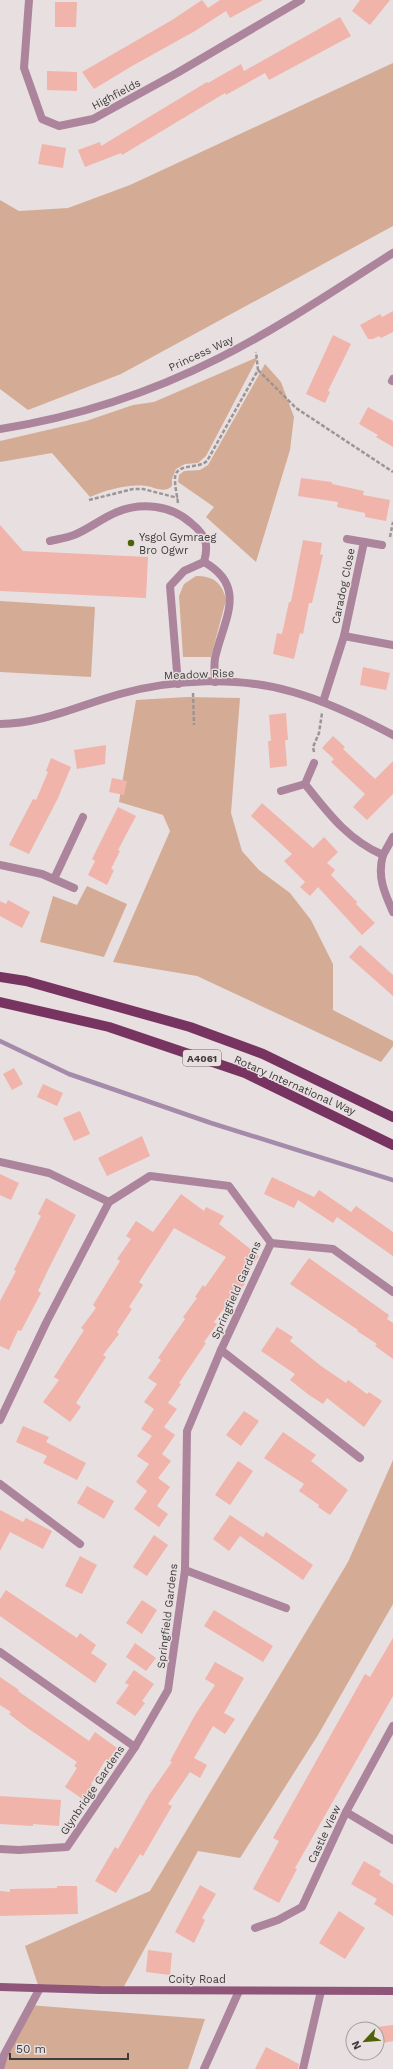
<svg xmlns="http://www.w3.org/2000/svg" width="393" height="2069" font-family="'Work Sans',sans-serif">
	<rect width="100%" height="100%" fill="#e8dfe0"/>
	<g fill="#d4ac95">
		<path d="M393 63V226L121 374 28 410 0 389V200L19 211 68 208 130 185Z"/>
		<path d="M258 357 206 456 198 463 185 464 176 469 172 479V486C164 494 155 487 146 486 127 484 107 490 90 497L52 453 0 462V441L86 421 133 405 154 402Z"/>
		<path d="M265 364 281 382 294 417 290 450 256 562 206 517 214 507 178 482 179 475 184 471 200 470 208 465Z"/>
		<path d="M196 576C213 575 223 584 226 600L211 657H183L179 596 184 584Z"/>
		<path d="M0 601 95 607 91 677 0 672Z"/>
		<path d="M187 697 240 698 231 813 242 851 259 870 290 893 311 920 333 964V1010L393 1041V1046L381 1062 197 976 113 962 170 831 163 815 119 802 136 700Z"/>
		<path d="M87 886 127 904 104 957 40 942 53 896 77 905Z"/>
		<path d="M393 1460V1604L318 1735 240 1858 198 1851 122 1990 39 1988 25 1946 150 1891 348 1562Z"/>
		<path d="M29 2005 205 2019 188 2069H0Z"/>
	</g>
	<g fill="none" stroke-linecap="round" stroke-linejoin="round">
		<path stroke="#a48ba9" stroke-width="4.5" d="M0 1041 69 1074 211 1123 393 1180"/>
	</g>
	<g fill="#f0b4aa">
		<path d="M202 0 208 8 220 0H263L230 18 226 11 195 31 132 66 94 89 82 72 172 20Z"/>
		<path d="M360 0H390L370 25 352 11Z"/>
		<path d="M55 2H77L76 27H55Z"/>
		<path d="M340 17 351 36 269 80 265 73 226 95 225 93 122 155 121 153 85 167 78 150 100 142 101 146 207 82 208 83 241 64 244 71Z"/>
		<path d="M47 71 77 72V91L47 90Z"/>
		<path d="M42 144 66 148 63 168 38 164Z"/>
		<path d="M393 311V332L381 338 379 336 373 339H368L360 325 380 314 382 317Z"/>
		<path d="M333 335 351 344 328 391 330 392 325 403 306 394Z"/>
		<path d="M368 407 393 421V447L376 437 378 435 359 424Z"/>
		<path d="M301 478 332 482V484L364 491 363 495 390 500 386 521 365 517V513L337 507 338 502 298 496Z"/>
		<path d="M0 525 23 551 148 557 146 598 0 591Z"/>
		<path d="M303 540 322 543 320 554 323 555 312 603H309L303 634 300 633 294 659 273 654 277 633 282 634 289 602H291Z"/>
		<path d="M363 667 390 673 386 690 360 685Z"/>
		<path d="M286 713 288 740H285L287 766 270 768 268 741H271L269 715Z"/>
		<path d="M333 736 345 747 343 749 375 779 393 761V794L367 820 353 807 365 794 331 762 334 759 322 748Z"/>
		<path d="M106 745 105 764 77 769 74 750Z"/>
		<path d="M51 758 71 767 58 798 29 854 9 845 33 799 36 800 48 772 46 771Z"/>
		<path d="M112 778 127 781 124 795 109 792Z"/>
		<path d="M262 803 313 848 324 837 338 852 327 863 335 870 331 875 357 902 356 904 375 923 362 935 318 887 310 896 300 887 305 882 284 861 292 854 251 816Z"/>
		<path d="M118 807 136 816 118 850 120 851 111 869 114 870 107 885 88 875 95 861 92 859Z"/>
		<path d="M8 900 30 912 22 928 0 916V901L6 904Z"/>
		<path d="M360 945 393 975V996L349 957Z"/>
		<path d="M14 1068 23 1084 12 1090 3 1074Z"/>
		<path d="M43 1084 63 1093 57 1106 37 1097Z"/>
		<path d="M80 1111 90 1134 74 1141 63 1118Z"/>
		<path d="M142 1136 150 1156 107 1176 98 1158Z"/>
		<path d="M0 1174 19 1183 11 1200 0 1195Z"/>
		<path d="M272 1177 314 1197 319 1190 351 1212 356 1206 393 1232V1256L337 1217 333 1223 298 1200 294 1208 264 1194Z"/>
		<path d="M181 1194 204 1211 206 1207 224 1216 219 1224 259 1256 240 1281 245 1284 235 1297 233 1296 214 1322 217 1324 204 1342 206 1343 179 1383 181 1384 168 1403 177 1409 164 1427 175 1435 162 1454 171 1461 158 1478 170 1487 157 1506 168 1514 159 1527 134 1509 147 1491 136 1482 149 1464 137 1456 152 1436 141 1429 154 1409 144 1402 157 1384 148 1378 161 1360 158 1358 185 1319 183 1317 197 1298 195 1297 203 1285 205 1287 226 1257 174 1228 139 1282 143 1285 129 1307 132 1309 117 1332 119 1334 103 1355 106 1357 76 1403 81 1407 70 1422 43 1402 59 1380 54 1377 84 1330 81 1328 96 1308 93 1305 120 1261 117 1259 131 1239 126 1236 136 1221 153 1232Z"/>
		<path d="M46 1198 76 1215 49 1268 38 1291 41 1293 21 1331 18 1330 9 1350 0 1346V1301L16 1271 14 1270 41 1216 38 1214Z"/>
		<path d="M309 1258 389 1315 387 1319 393 1323V1359L375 1346 377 1344 357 1331 358 1330 290 1284Z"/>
		<path d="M277 1327 293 1337 290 1341 321 1366 346 1383 348 1380 367 1394 369 1392 382 1401 364 1427 327 1398 323 1404 309 1395 290 1380 295 1374 261 1351Z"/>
		<path d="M244 1411 259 1421 241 1446 226 1435Z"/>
		<path d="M23 1426 49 1437 46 1442 86 1463 77 1480 43 1463 47 1456 16 1442Z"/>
		<path d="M283 1432 316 1455 311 1461 348 1490 330 1515 318 1507 319 1505 299 1491 304 1484 264 1458Z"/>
		<path d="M238 1461 253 1471 230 1505 215 1495Z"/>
		<path d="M87 1486 114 1501 104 1519 77 1503Z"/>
		<path d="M0 1510 23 1522 26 1518 52 1531 43 1549 10 1532 0 1551Z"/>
		<path d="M230 1515 263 1537 266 1532 313 1565 303 1580 240 1536 229 1551 213 1539Z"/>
		<path d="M154 1535 168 1545 147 1576 133 1567Z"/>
		<path d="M80 1556 97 1565 82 1594 65 1586Z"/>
		<path d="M6 1590 77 1638 80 1633 96 1645 91 1653 107 1664 95 1683 0 1616V1599Z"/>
		<path d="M142 1600 157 1610 142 1634 126 1623Z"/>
		<path d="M214 1610 273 1646 263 1662 204 1626Z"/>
		<path d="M393 1638V1696L295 1868 297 1869 279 1903 253 1889 279 1841 273 1838 365 1674 370 1677Z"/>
		<path d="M135 1643 156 1658 146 1671 126 1657Z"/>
		<path d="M215 1662 244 1678 224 1713 235 1719 225 1734 213 1726 194 1758 207 1765 200 1778 190 1772 168 1804 172 1806 143 1856 140 1854 116 1893 95 1881 115 1847 118 1849 149 1795 172 1762 170 1761 195 1715 215 1685 205 1679Z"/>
		<path d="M134 1670 154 1684 142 1701 145 1703 135 1716 116 1703 129 1685 125 1683Z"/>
		<path d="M0 1677 19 1690 18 1691 89 1741 95 1732 117 1748 107 1762 105 1761 91 1784 93 1786 84 1800 65 1787 77 1768 74 1766 77 1762 26 1727 9 1714 11 1712 0 1705Z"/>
		<path d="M0 1796 61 1800 59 1826 33 1824V1826L0 1824Z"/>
		<path d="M364 1861 381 1871 379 1875 393 1884V1916L374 1904 377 1899 351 1884Z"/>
		<path d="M200 1885 216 1894 202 1918 205 1920 194 1943 175 1932Z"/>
		<path d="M57 1886H77L78 1914 0 1916V1891L10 1892V1889L57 1888Z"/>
		<path d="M339 1911 365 1928 345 1959 319 1943Z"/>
		<path d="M148 1950 172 1953 170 1975 146 1972Z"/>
		<path d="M393 2025V2041L377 2044V2027Z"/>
		<path d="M266 2047 299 2064 298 2069H255Z"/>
	</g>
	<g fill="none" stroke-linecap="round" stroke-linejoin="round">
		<g stroke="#9c9596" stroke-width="2.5" stroke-dasharray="4 2" stroke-linecap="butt">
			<path d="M258 370 296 408 393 472"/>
			<path d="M89 500 133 489H143L178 498"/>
			<path d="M178 503C177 495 175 487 175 480 174 462 197 470 207 461L258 370 256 352"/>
			<path d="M390 537 393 522"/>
			<path d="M193 693 194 725"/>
			<path d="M314 752 313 747 319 733 322 713"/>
		</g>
		<g stroke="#ac849c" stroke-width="8">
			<path d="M50 541C58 539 66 538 74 535 89 529 102 518 117 512 142 502 171 505 191 523 206 535 209 544 204 562"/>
			<path d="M178 684 170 586 184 571 204 562C247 586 225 618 216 654 213 663 215 673 215 682"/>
			<path d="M0 2069 4 2055 40 1988"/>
			<path d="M204 2069 239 1991"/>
			<path d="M303 2069 321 1991"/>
		</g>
		<g stroke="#ac849c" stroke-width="8">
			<path d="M29 0 24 68 42 119 59 126 93 119 177 73 301 0"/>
			<path d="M392 381 393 379"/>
			<path d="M347 539 382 545"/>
			<path d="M344 636 393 645"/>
			<path d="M323 702 344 636 364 542"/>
			<path d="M0 724C42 724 80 705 120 694 173 679 239 676 293 692 328 702 361 718 393 735"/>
			<path d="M305 784C328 813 348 840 383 855L393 837"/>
			<path d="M281 791 305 784 314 763"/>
			<path d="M383 855C377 876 384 892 393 912"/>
			<path d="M0 865 42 874 74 888"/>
			<path d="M54 879 83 817"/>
			<path d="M0 1162 49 1173 109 1202"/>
			<path d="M271 1243 333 1249 393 1292"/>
			<path d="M221 1350 360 1458"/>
			<path d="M0 1420 46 1323 109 1202 150 1176 229 1186 271 1243 221 1350 187 1431 185 1570 168 1690 135 1747"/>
			<path d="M0 1484 80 1544"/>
			<path d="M185 1570 286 1608"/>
			<path d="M0 1652 135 1747 67 1847 19 1850 0 1849"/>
			<path d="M346 1812 393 1840"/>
			<path d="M255 1928 278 1920 302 1907 346 1812 393 1726"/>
		</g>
		<path stroke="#ac849c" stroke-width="8" d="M0 429C76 417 150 393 219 358 279 328 336 289 393 253"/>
		<path stroke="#8f567a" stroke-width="8" d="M0 1987 100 1990 393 1991"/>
		<g stroke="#783461" stroke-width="10">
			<path d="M0 977 26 981 190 1027 263 1054 393 1117"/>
			<path d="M0 1002 109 1027 245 1073 393 1145"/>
		</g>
	</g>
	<circle fill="#4e6109" stroke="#e8dfe0" stroke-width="1.5" cx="131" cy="543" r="4"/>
	<g text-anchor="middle" stroke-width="3" stroke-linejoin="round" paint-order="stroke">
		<rect fill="#e8dfe0" stroke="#726d6d" stroke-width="1" x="183" y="1050" width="38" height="16" rx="3"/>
		<g font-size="10" font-weight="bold" fill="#3f3c3c">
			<text x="202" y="1062">A4061</text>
		</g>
		<g font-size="11" fill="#3f3c3c" stroke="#e8dfe0">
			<text transform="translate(116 94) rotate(-28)" y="4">Highfields</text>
			<text transform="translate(201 353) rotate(-25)" y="4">Princess Way</text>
			<text transform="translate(343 586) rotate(-78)" y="4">Caradog Close</text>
			<text transform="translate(199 674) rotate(-2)" y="4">Meadow Rise</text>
			<text transform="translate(295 1085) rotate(24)" y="4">Rotary International Way</text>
			<text transform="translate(236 1290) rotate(-66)" y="4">Springfield Gardens</text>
			<text transform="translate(167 1616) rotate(-83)" y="4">Springfield Gardens</text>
			<text transform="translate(92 1790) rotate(-56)" y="4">Glynbridge Gardens</text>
			<text transform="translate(324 1834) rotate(-65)" y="4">Castle View</text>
			<text x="197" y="1983">Coity Road</text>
		</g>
		<g font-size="11" fill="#3f3c3c" stroke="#e8dfe0" text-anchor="start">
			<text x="139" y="541">Ysgol Gymraeg<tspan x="139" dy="13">Bro Ogwr</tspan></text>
		</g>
	</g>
	<g transform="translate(365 2041) rotate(244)"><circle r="19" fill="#e8dfe0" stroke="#a49e9e"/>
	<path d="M0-3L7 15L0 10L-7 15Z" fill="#4e6109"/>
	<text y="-6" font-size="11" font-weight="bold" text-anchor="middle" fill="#3f3c3c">N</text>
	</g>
	<path d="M10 2053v6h118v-6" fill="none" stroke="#3f3c3c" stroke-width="2"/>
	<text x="16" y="2053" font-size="12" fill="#3f3c3c" stroke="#e8dfe0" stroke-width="3" paint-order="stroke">50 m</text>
</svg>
